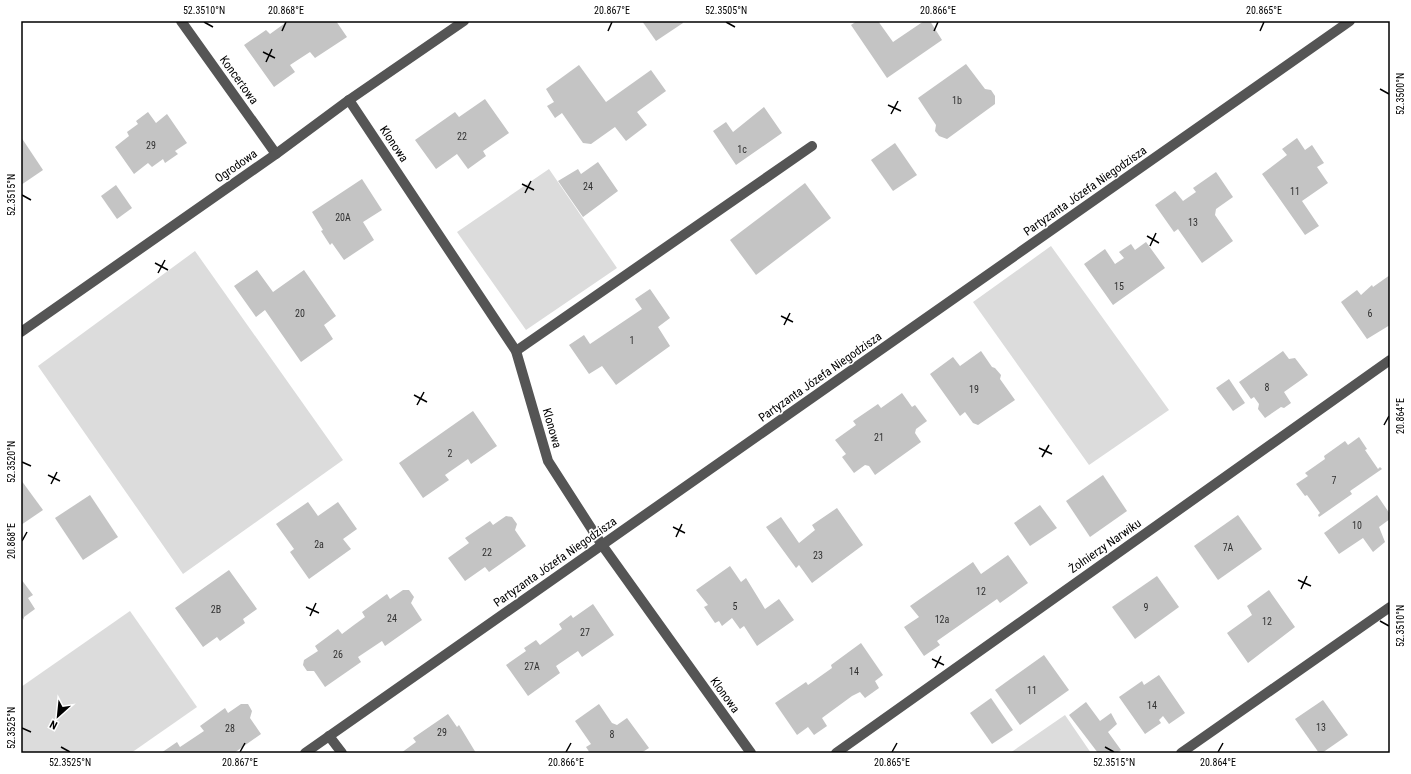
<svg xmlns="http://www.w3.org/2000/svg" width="1411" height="774" font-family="'Roboto Condensed',sans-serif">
	<rect width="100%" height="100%" fill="#fff"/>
	<g fill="#dcdcdc">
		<path d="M549 169 617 268 526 330 457 232Z"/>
		<path d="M1051 246 1169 410 1089 465 973 302Z"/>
		<path d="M195 251 343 460 183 574 38 366Z"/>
		<path d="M130 611 197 707 131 753H21V687Z"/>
		<path d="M1065 715 1091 753H1010Z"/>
	</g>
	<g fill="#c4c4c4">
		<path d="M288 21H336L347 37 315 58 310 52 290 65 295 72 274 87 244 45 266 30 270 34Z"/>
		<path d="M642 21H682L683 23 656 41Z"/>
		<path d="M857 21H878L893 42 924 21H930L942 40 887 78 851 25Z"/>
		<path d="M966 64 985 89 991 90 995 96V104L947 139 939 136 935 131 936 125 918 98Z"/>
		<path d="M579 65 606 102 651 70 666 91 637 112 647 125 626 141 615 127 591 144 583 143 562 113 555 118 547 106 554 102 546 89Z"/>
		<path d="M485 99 509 133 483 151 486 156 468 169 457 154 436 169 415 140 455 112 459 117Z"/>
		<path d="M764 107 782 133 736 165 713 131 726 122 733 132Z"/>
		<path d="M148 112 156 123 167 114 187 143 175 151 178 154 165 163 163 159 152 167 148 163 134 174 115 147 129 136 127 132 138 124 136 121Z"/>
		<path d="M21 137 43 170 21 185Z"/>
		<path d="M1297 138 1305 150 1312 145 1324 163 1317 167 1328 183 1302 201 1319 226 1305 235 1262 174 1287 155 1282 149Z"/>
		<path d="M895 143 917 175 893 191 871 160Z"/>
		<path d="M598 162 618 191 583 217 558 181 578 169 581 174Z"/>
		<path d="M1216 172 1233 197 1216 209 1215 215 1233 241 1202 263 1178 229 1174 232 1155 205 1175 191 1183 201 1196 192 1193 188Z"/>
		<path d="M362 179 382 210 363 222 374 240 344 260 332 243 330 245 321 231 323 230 312 212Z"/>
		<path d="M805 183 831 218 756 275 730 240Z"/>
		<path d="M116 185 132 208 117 219 101 196Z"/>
		<path d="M1146 242 1165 268 1113 305 1084 264 1105 249 1115 264 1124 258 1119 252 1131 244 1135 250Z"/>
		<path d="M257 270 273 292 304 270 336 316 324 325 333 339 301 362 265 310 256 317 234 286Z"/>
		<path d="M1390 275V325L1367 339 1341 302 1357 290 1361 295 1372 285 1373 287Z"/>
		<path d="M650 289 670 318 658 327 670 346 616 385 602 366 589 374 569 345 584 335 590 344 642 309 635 299Z"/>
		<path d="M981 351 992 367 995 368 1001 375 1000 379 1015 400 978 425 973 423 965 412 960 416 930 374 953 357 960 366Z"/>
		<path d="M1283 351 1289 359 1295 358 1308 375 1284 392 1291 403 1284 408 1281 407 1265 418 1258 409 1259 404 1254 397 1251 399 1239 382Z"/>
		<path d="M1229 379 1245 403 1233 411 1216 388Z"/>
		<path d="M902 393 912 407 915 405 927 421 916 429 915 433 921 442 875 475 869 466 865 465 854 473 842 457 846 454 835 440 856 425 853 421 878 404 881 408Z"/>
		<path d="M473 411 497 446 471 464 468 459 445 475 449 480 423 498 399 463Z"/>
		<path d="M1359 437 1367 449 1365 450 1378 469 1380 467 1382 469 1350 491 1352 494 1319 517 1318 515 1320 513 1307 495 1305 496 1296 484 1308 476 1305 473 1325 459 1324 456 1345 441 1348 445Z"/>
		<path d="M1103 475 1127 511 1090 537 1066 501Z"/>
		<path d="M21 480 43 510 21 525Z"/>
		<path d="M90 495 118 537 83 560 55 518Z"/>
		<path d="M1377 495 1390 514V519L1379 527 1385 542 1373 552 1363 538 1339 554 1324 533Z"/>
		<path d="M308 502 318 516 338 502 357 529 343 539 351 549 309 579 290 552 294 549 276 524Z"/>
		<path d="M1040 505 1057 528 1030 546 1014 523Z"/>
		<path d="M837 508 863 545 812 583 799 565 796 568 766 527 781 517 799 543 815 530 812 525Z"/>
		<path d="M1238 515 1262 549 1218 580 1194 546Z"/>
		<path d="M506 516 512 517 517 524 515 530 526 546 489 572 485 567 465 581 448 558 469 543 465 538 490 521 493 525Z"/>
		<path d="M1008 555 1028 583 1000 603 997 599 937 641 940 645 924 656 904 627 919 617 910 606 973 562 981 574Z"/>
		<path d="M730 566 741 582 746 578 765 609 779 599 794 620 757 646 744 626 740 629 732 618 722 626 719 621 715 623 704 607 708 605 696 590Z"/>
		<path d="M229 570 257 609 243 619 245 623 220 641 217 637 203 647 175 608Z"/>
		<path d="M1157 576 1179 607 1135 639 1112 607Z"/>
		<path d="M21 579 33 595 28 598 35 609 24 617V620L23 618 21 619Z"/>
		<path d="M403 590H409L414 597 411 603 422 620 385 646 382 641 358 657 361 662 325 687 314 671H307L303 665 304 660 318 651 315 646 338 629 342 634 354 625 365 617 362 612 387 594 390 599Z"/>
		<path d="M1269 590 1295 627 1248 663 1227 633 1252 615 1247 606Z"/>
		<path d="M593 604 614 635 582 657 578 651 556 666 560 673 528 696 506 665 526 651 524 648 536 640 540 645 562 629 559 624 571 615 573 618Z"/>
		<path d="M861 643 883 675 875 681 879 688 865 698 860 692 852 696 822 718 827 726 814 735 808 727 797 735 775 703 806 682 808 685 832 668 831 665Z"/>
		<path d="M1044 655 1069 690 1020 725 995 690Z"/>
		<path d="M1159 675 1185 713 1169 724 1163 716 1159 720 1161 723 1145 734 1119 697 1142 681 1144 685Z"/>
		<path d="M991 698 1013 730 992 744 970 713Z"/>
		<path d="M1323 700 1348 735 1322 753H1319L1295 719Z"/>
		<path d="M1086 702 1100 721 1111 713 1117 724 1108 732 1121 750 1116 753H1098L1069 715Z"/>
		<path d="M241 704H248L252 711 250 718 261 734 234 753H161L177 742 180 747 204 731 200 726 225 708 228 713Z"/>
		<path d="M599 704 612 723 617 725 627 718 649 748 641 753H590L586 747 591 744 575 721Z"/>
		<path d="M448 714 457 727 459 725 476 753H401L416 742 413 738Z"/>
	</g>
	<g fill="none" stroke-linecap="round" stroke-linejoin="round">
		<g stroke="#555" stroke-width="10">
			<path d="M181 21 276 154"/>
			<path d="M349 100 516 351 548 461 602 545 751 753"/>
			<path d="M21 332 276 154 349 100 464 21"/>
			<path d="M516 351 812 146"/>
			<path d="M329 736 342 753"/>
			<path d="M305 753 1350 21"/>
			<path d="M836 753 1390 360"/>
			<path d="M1181 753 1390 607"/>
		</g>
	</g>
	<path fill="none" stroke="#000" stroke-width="1.5" d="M204 22 213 27M726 22 735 27M282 31 286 22M608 31 612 22M934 31 938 22M1260 31 1264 22M263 52 275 58M266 62 272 49M1380 89 1389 94M888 105 901 111M891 114 898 101M522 184 534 190M525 193 531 181M22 195 31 200M1147 236 1159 243M1150 246 1156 233M155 263 168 270M158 273 165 260M781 316 793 322M784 325 790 313M414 395 427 402M417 405 424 392M1384 425 1389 416M1039 448 1052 454M1042 457 1049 445M22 462 31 466M48 475 60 481M51 484 57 472M673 527 685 533M676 537 682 524M22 541 27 532M1298 580 1311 586M1301 589 1307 576M306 607 319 613M310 616 316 603M1380 621 1389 626M932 659 944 665M935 668 941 656M22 728 31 732M61 747 70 752M1105 747 1114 752M240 752 245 743M566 752 571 743M892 752 897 743M1218 752 1223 743"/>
	<g text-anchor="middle" stroke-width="3.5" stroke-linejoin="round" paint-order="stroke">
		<g font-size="10" fill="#313131">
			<text x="957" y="104">1b</text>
			<text x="462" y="140">22</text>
			<text x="151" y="149">29</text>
			<text x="742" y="153">1c</text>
			<text x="588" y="190">24</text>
			<text x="1295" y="195">11</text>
			<text x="343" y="221">20A</text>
			<text x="1193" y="226">13</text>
			<text x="1119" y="290">15</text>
			<text x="300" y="317">20</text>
			<text x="1370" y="317">6</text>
			<text x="632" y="344">1</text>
			<text x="1267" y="391">8</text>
			<text x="974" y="393">19</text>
			<text x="879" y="441">21</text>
			<text x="450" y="457">2</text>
			<text x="1334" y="484">7</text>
			<text x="1357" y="529">10</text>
			<text x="319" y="548">2a</text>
			<text x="1228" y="551">7A</text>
			<text x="487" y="556">22</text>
			<text x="818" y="559">23</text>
			<text x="981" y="595">12</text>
			<text x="735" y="610">5</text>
			<text x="1146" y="611">9</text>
			<text x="216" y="613">2B</text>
			<text x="392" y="622">24</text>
			<text x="942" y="623">12a</text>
			<text x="1267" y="625">12</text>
			<text x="585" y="636">27</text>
			<text x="338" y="658">26</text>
			<text x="532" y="670">27A</text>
			<text x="854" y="675">14</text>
			<text x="1032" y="694">11</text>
			<text x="1152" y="709">14</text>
			<text x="1321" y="731">13</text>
			<text x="230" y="732">28</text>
			<text x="442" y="736">29</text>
			<text x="612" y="738">8</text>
		</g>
		<g font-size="12" fill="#000" stroke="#fff">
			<text transform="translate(239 80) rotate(54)" y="4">Koncertowa</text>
			<text transform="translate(394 144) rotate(56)" y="4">Klonowa</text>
			<text transform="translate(236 166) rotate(-35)" y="4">Ogrodowa</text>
			<text transform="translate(1085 191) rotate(-35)" y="4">Partyzanta Józefa Niegodzisza</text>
			<text transform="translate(820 377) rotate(-35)" y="4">Partyzanta Józefa Niegodzisza</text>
			<text transform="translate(552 428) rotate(74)" y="4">Klonowa</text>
			<text transform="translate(1105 546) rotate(-35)" y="4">Żołnierzy Narwiku</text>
			<text transform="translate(555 562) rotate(-35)" y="4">Partyzanta Józefa Niegodzisza</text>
			<text transform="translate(725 695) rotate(54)" y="4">Klonowa</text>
		</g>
	</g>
	<rect width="1411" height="774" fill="none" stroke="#ffffff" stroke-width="44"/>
	<g transform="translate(58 716) rotate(207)" stroke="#ffffff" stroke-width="3" paint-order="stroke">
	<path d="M0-3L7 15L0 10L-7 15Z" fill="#000000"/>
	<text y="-6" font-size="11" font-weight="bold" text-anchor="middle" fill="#000000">N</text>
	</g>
	<rect x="22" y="22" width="1367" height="730" fill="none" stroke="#000" stroke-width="1.5"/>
	<g font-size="10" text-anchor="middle" fill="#000">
		<text x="204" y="14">52.3510°N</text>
		<text x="286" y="14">20.868°E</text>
		<text x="612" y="14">20.867°E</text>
		<text x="726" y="14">52.3505°N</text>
		<text x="938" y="14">20.866°E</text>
		<text x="1264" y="14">20.865°E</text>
		<text transform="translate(1400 94) rotate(-90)" y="4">52.3500°N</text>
		<text transform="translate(11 195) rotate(-90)" y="4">52.3515°N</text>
		<text transform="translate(1400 416) rotate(-90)" y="4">20.864°E</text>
		<text transform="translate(11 462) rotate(-90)" y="4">52.3520°N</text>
		<text transform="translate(11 541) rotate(-90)" y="4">20.868°E</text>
		<text transform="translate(1400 626) rotate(-90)" y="4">52.3510°N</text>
		<text transform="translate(11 728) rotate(-90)" y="4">52.3525°N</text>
		<text x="70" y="766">52.3525°N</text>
		<text x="240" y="766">20.867°E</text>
		<text x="566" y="766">20.866°E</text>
		<text x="892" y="766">20.865°E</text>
		<text x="1114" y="766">52.3515°N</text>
		<text x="1218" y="766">20.864°E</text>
	</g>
</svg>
